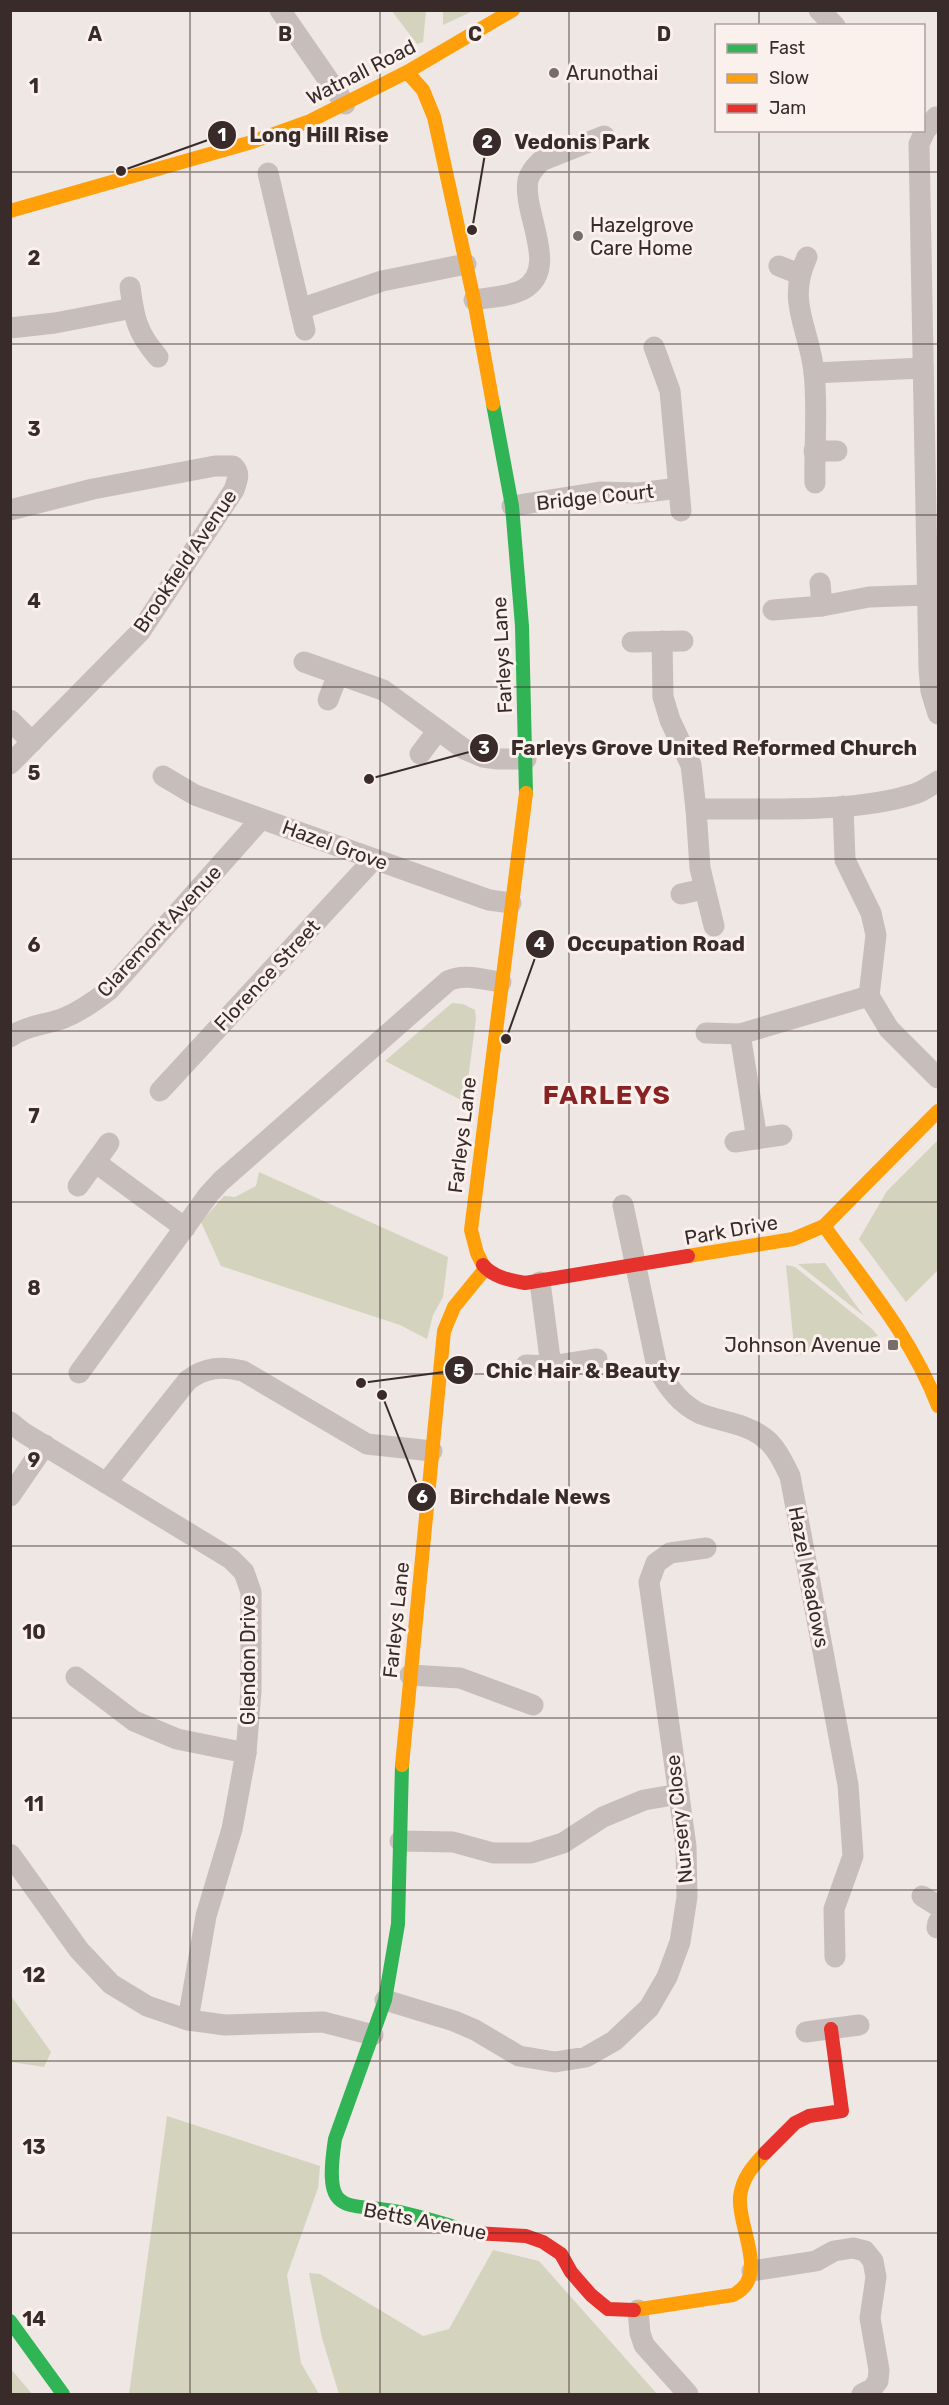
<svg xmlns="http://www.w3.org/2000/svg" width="949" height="2405" font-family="Rubik,sans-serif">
	<rect width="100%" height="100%" fill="#eee7e4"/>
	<g fill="#d4d3be">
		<path d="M392 11H426L423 42 417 44Z"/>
		<path d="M443 11V10L473 11 443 25Z"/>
		<path d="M452 1003 463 1004 475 1010 476 1019 465 1102 385 1061Z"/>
		<path d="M938 1140V1270L906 1302 859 1239 887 1191Z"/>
		<path d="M259 1172 448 1257 443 1297 433 1315 427 1339 400 1325 221 1266 201 1222 224 1196 235 1197 256 1186Z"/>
		<path d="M825 1263 864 1316 798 1264Z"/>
		<path d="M786 1265 795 1267 871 1328 878 1336 795 1356Z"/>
		<path d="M11 1996 51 2052 44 2067 11 2062Z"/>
		<path d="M167 2116 320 2166 318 2188 287 2275 301 2363 319 2394H129Z"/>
		<path d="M493 2250 539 2261 657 2394H339L322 2338 309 2273 320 2274 423 2336 449 2329Z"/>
		<path d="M10 2369H11L32 2394H11Z"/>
	</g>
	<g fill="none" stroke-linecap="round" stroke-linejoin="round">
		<g stroke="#c7bebc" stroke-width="21">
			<path d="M280 10 345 104"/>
			<path d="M819 10 835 26"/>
			<path d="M936 117 925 131 919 144 929 669 931 691 938 714"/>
			<path d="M268 173 305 330"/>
			<path d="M807 257C786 302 809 327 814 372 818 408 814 446 815 483"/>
			<path d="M779 266 799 274"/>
			<path d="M130 287C134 318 137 333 158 357"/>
			<path d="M474 300C489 297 510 297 524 289 560 268 522 213 528 180 530 172 535 167 541 161L604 136"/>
			<path d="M300 309 382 281 466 264"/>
			<path d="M10 328 55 323 133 308"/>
			<path d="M654 347 670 391 681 511"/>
			<path d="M814 373 923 368"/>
			<path d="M814 451H837"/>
			<path d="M512 506 600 492 638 493 679 488"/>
			<path d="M10 510 93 489 215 466H233C241 473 237 481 234 490L140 632 10 764"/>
			<path d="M820 583 822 606"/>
			<path d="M773 610 822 606 869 597 927 595"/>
			<path d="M662 641 663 697 670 720 691 765 696 809"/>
			<path d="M632 642 683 641"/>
			<path d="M304 662 383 690 464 749 483 757 498 759H526"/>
			<path d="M328 700 338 674"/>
			<path d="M10 720 32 742"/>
			<path d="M420 754 438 730"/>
			<path d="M163 776 195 795 489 900 511 903"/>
			<path d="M843 806 845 860 871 913 876 935 869 996 889 1029 938 1078"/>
			<path d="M681 894 704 889"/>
			<path d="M714 926 700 868 696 809C763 808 851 814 914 794 923 792 931 785 938 781"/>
			<path d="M706 1033 740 1034"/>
			<path d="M10 1037C27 1025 46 1025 64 1018 81 1011 95 1001 109 990L261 819"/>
			<path d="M160 1091 374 859"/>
			<path d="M757 1139 740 1034 869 996"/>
			<path d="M735 1142 782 1135"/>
			<path d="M95 1162 185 1228"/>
			<path d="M78 1186 109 1143"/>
			<path d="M623 1205 657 1367C667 1386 680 1405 701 1414 722 1422 745 1423 763 1437 776 1446 783 1462 790 1476L848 1785 853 1856 834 1909 835 1957"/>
			<path d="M540 1282 551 1366"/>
			<path d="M526 1365 551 1366 597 1359"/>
			<path d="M79 1373 209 1194 221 1181 448 981C464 973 484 980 501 982"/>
			<path d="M10 1422 24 1433 231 1559 244 1572 251 1592V1691L246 1753 232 1829 206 1916 188 2020"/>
			<path d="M106 1483 188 1380C206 1367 221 1366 243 1371L367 1444 432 1451"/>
			<path d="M10 1496 45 1445"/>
			<path d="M410 1675 460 1678 533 1705"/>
			<path d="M76 1677 134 1721 177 1739 246 1753"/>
			<path d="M400 1841 453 1842 493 1853H531L563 1843 603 1817 644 1800 679 1794"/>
			<path d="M10 1854 79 1950 111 1984 147 2006 188 2020 225 2025 323 2022 373 2035"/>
			<path d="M922 1896 938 1906"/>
			<path d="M937 1928 938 1922"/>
			<path d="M385 2000 454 2021 475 2030 519 2056 555 2062 586 2057 614 2041 649 2008 667 1977 680 1942 687 1897 686 1846 649 1582 656 1563 670 1553 706 1548"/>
			<path d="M806 2032 859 2025"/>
			<path d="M752 2271 816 2261 834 2251 853 2248 865 2251 873 2261 876 2277 870 2318 879 2370 878 2381 872 2389 862 2394"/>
			<path d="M638 2310 640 2333 644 2345 688 2394"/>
		</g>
		<g stroke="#30b455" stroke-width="14">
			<path d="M493 404 512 506 522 626 526 793"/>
			<path d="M402 1765 398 1924 385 2000 335 2139C322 2224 348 2199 408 2214 421 2217 435 2221 448 2225 457 2228 465 2233 474 2233"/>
			<path d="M10 2321 63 2394"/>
		</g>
		<g stroke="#ff9f0a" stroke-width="14">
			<path d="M407 72 423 90 434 117 474 300 493 404"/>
			<path d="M10 211 252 142 310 121 407 72 513 10"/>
			<path d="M824 1226C866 1284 912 1338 938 1406"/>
			<path d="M688 1256 793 1239 824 1226 938 1111"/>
			<path d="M483 1265 477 1253 471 1230 526 793"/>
			<path d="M402 1765 444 1331 454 1307 485 1269"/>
			<path d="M634 2310 733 2295C771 2277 737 2227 740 2197 742 2178 753 2166 765 2153"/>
		</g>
		<g stroke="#e5322d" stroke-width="14">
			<path d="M483 1265C493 1277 509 1280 525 1283L688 1256"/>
			<path d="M765 2153 795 2123 809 2116 842 2111 831 2029"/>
			<path d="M474 2233 526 2236 543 2242 561 2254 571 2272 591 2295 608 2309 634 2310"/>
		</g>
	</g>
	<path fill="none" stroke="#392b2a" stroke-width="1.5" stroke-opacity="0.55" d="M190 10V2394M380 10V2394M569 10V2394M759 10V26M759 130V2394M10 172H938M10 344H938M10 515H938M10 687H938M10 859H938M10 1031H938M10 1202H938M10 1374H938M10 1546H938M10 1718H938M10 1890H938M10 2061H938M10 2233H938"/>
	<g fill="#786d6b" stroke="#faf0ec" stroke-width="2">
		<circle cx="554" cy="73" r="6"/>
		<circle cx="578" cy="236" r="6"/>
		<rect x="887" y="1339" width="12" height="12" rx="3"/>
	</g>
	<g text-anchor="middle" stroke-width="6" stroke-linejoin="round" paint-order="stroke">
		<g font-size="20" fill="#392b2a" stroke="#faf0ec">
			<text transform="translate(361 72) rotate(-27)" y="7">Watnall Road</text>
			<text transform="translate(595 497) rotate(-6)" y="7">Bridge Court</text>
			<text transform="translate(185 561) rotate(-56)" y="7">Brookfield Avenue</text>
			<text transform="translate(502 655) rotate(-93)" y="7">Farleys Lane</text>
			<text transform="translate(335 845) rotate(20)" y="7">Hazel Grove</text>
			<text transform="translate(159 931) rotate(-47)" y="7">Claremont Avenue</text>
			<text transform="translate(267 975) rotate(-47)" y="7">Florence Street</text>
			<text transform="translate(462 1135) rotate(-83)" y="7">Farleys Lane</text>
			<text transform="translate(731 1230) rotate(-10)" y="7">Park Drive</text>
			<text transform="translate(809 1577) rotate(79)" y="7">Hazel Meadows</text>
			<text transform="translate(396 1620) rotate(-84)" y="7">Farleys Lane</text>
			<text transform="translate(248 1660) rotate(-90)" y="7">Glendon Drive</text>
			<text transform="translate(679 1819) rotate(-96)" y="7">Nursery Close</text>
			<text transform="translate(425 2221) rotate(11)" y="7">Betts Avenue</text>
		</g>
		<g font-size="20" fill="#392b2a" stroke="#faf0ec" text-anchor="start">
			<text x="566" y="80">Arunothai</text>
			<text x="590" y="232">Hazelgrove<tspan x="590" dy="23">Care Home</tspan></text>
			<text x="881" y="1352" text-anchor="end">Johnson Avenue</text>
		</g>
		<g font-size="26" font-weight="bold" letter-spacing="1.5" fill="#882324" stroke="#faf0ec">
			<text x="607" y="1104">FARLEYS</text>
		</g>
	</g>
	<g font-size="20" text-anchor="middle" font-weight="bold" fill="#392b2a" stroke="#faf0ec" stroke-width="6" stroke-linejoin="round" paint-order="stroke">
		<text x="95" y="41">A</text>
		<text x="285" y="41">B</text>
		<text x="475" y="41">C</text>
		<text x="664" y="41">D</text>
		<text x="34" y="93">1</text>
		<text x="34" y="265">2</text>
		<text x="34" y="436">3</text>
		<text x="34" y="608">4</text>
		<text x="34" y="780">5</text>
		<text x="34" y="952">6</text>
		<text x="34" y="1123">7</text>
		<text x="34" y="1295">8</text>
		<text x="34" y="1467">9</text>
		<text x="34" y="1639">10</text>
		<text x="34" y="1811">11</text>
		<text x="34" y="1982">12</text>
		<text x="34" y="2154">13</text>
		<text x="34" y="2326">14</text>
	</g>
	<path fill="none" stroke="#392b2a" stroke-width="2" d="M121 171L222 135M472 230L487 142M369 779L484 748M506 1039L540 944M361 1383L459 1370M382 1395L422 1497"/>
	<g fill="#392b2a" stroke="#faf0ec" stroke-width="2">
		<circle cx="121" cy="171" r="6"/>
		<circle cx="472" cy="230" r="6"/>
		<circle cx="369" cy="779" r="6"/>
		<circle cx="506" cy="1039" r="6"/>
		<circle cx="361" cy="1383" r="6"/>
		<circle cx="382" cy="1395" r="6"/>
		<circle cx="222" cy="135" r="15"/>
		<circle cx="487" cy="142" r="15"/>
		<circle cx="484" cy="748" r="15"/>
		<circle cx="540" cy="944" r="15"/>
		<circle cx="459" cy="1370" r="15"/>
		<circle cx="422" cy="1497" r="15"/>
	</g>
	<g font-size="18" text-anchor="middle" font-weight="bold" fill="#fff">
		<text x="222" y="141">1</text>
		<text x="487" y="148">2</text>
		<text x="484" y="754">3</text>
		<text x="540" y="950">4</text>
		<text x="459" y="1377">5</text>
		<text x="422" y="1503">6</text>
	</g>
	<g font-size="21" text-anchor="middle" font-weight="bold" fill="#392b2a" stroke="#faf0ec" stroke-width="6" stroke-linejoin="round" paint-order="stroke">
		<text x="319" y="142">Long Hill Rise</text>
		<text x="582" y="149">Vedonis Park</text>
		<text x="714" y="755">Farleys Grove United Reformed Church</text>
		<text x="656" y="951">Occupation Road</text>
		<text x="583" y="1378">Chic Hair &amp; Beauty</text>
		<text x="530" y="1504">Birchdale News</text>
	</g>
	<rect width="949" height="2405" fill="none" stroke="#392b2a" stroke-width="24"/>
	<rect x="715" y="24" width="210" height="108" fill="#faf0ec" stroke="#ada19e" stroke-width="1.5"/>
	<rect x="727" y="44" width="30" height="9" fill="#30b455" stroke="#ada19e" stroke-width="1.5"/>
	<text x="769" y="54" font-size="18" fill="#392b2a">Fast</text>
	<rect x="727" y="74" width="30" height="9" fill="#ff9f0a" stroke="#ada19e" stroke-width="1.5"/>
	<text x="769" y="84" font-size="18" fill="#392b2a">Slow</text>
	<rect x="727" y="104" width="30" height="9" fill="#e5322d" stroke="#ada19e" stroke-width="1.5"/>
	<text x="769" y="114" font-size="18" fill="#392b2a">Jam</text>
</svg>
